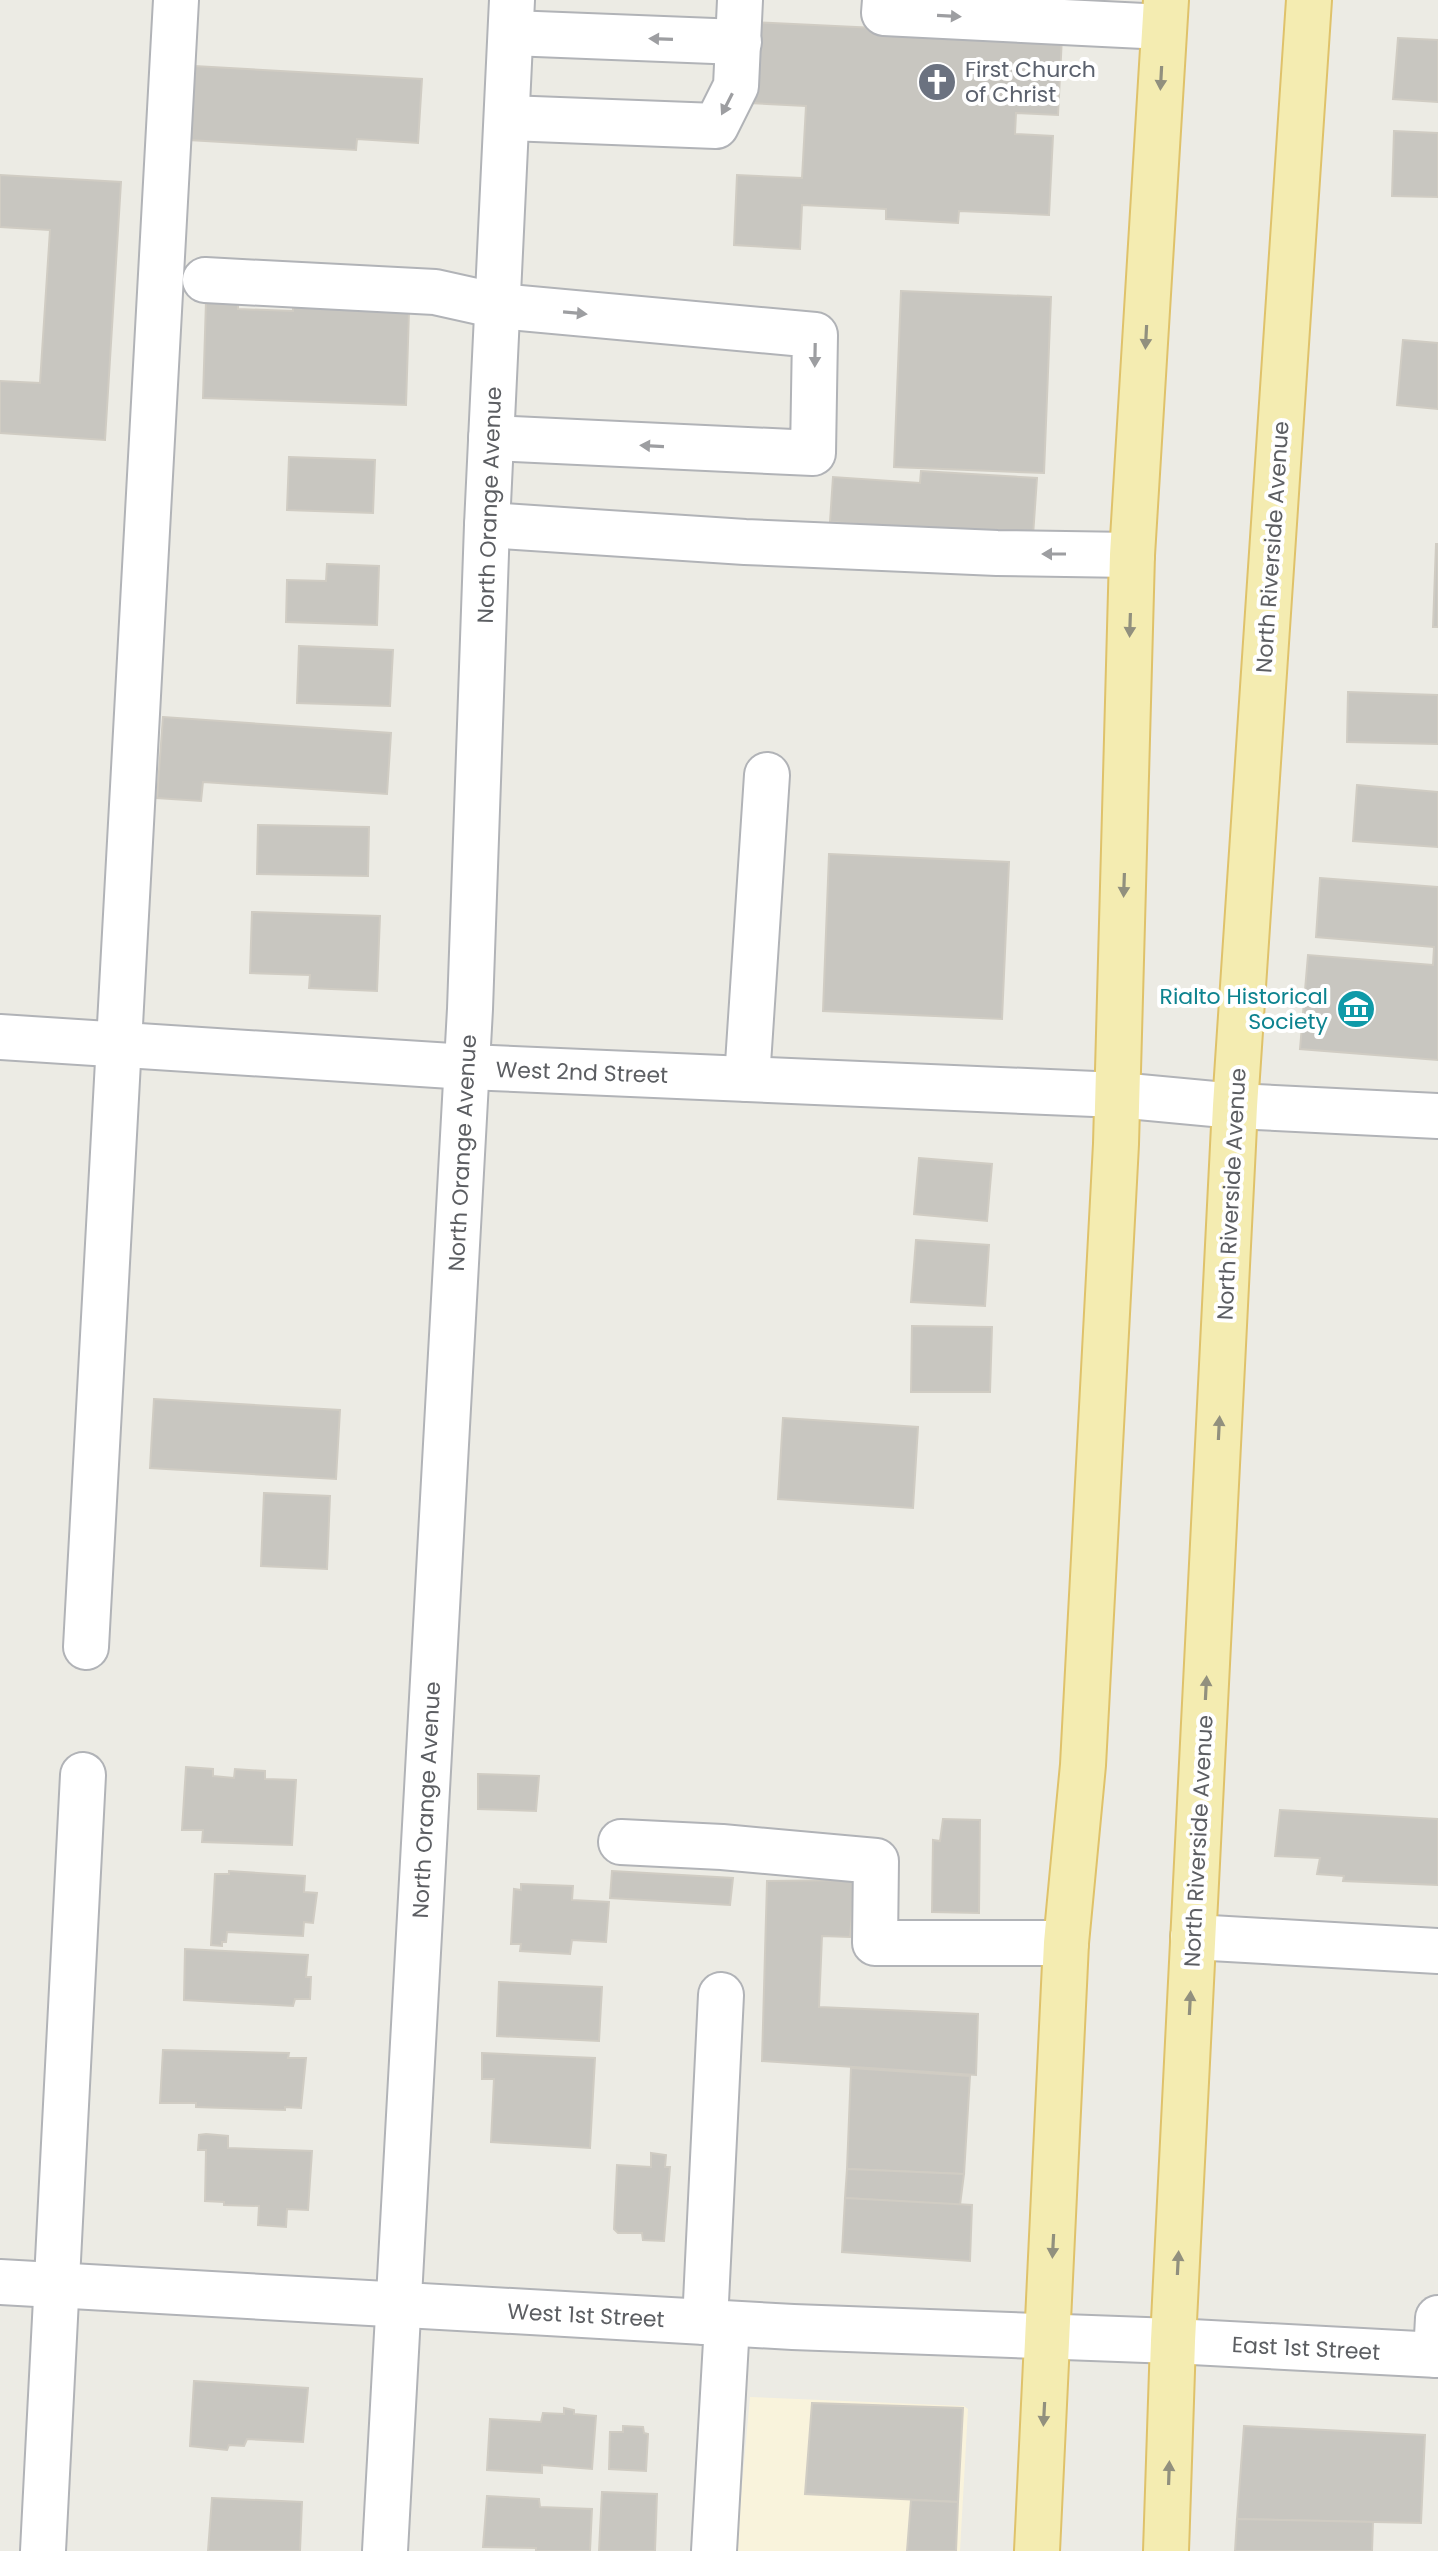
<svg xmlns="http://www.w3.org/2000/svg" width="1438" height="2551" font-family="Poppins,sans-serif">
	<rect width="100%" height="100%" fill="#ecebe4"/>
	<path fill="#f9f3dc" d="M750 2397 964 2406 968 2409 960 2551H736Z"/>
	<g fill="#c8c6c0" stroke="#d0ccc3" stroke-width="2">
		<path d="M754 22 1062 37 1058 115 1016 113 1015 134 1053 136 1049 215 959 211 958 223 886 219V209L802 205 800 249 734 245 737 175 802 178 806 106 749 103Z"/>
		<path d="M1398 38 1438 40V102L1393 99Z"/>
		<path d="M194 66 422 79 418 143 357 139 356 150 189 140Z"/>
		<path d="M1394 131 1438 133V197L1392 196Z"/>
		<path d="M0 175 121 182 105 440 0 433V381L40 383 50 230 0 227Z"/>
		<path d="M901 291 1051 297 1044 473 894 467Z"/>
		<path d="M206 301 238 302V309L293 311V306L409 311 406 405 203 398Z"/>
		<path d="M1403 340 1438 343V409L1397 405Z"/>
		<path d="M289 457 375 460 373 513 287 510Z"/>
		<path d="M921 471 1037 478 1033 536 830 522 833 477 920 483Z"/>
		<path d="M1436 544H1438V627H1433Z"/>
		<path d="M327 564 379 566 377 625 286 622 287 580 326 581Z"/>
		<path d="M299 646 393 650 390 706 297 703Z"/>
		<path d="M1348 692 1438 695V744L1347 742Z"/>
		<path d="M163 717 391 733 387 794 203 782 201 801 157 798Z"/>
		<path d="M1357 785 1438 792V847L1353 841Z"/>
		<path d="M258 825 369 827 368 876 257 874Z"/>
		<path d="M829 854 1009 862 1002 1019 823 1011Z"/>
		<path d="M1320 878 1438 887V1060L1300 1049 1308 955 1433 965 1434 947 1316 937Z"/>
		<path d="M252 912 380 916 377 991 309 988 310 975 250 973Z"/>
		<path d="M919 1158 992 1164 987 1221 914 1214Z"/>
		<path d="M916 1240 989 1245 985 1306 911 1302Z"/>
		<path d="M912 1326 992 1327 990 1392H911Z"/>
		<path d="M154 1399 340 1410 336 1479 150 1468Z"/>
		<path d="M783 1418 918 1427 913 1508 778 1499Z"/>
		<path d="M264 1493 330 1496 327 1569 261 1566Z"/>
		<path d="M186 1767 213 1769V1776L234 1778 235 1769 265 1771V1779L296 1780 292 1845 202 1842 203 1830H182Z"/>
		<path d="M478 1774 539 1776 536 1811 478 1809Z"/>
		<path d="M1280 1810 1438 1819V1885L1343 1881 1344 1876 1317 1874 1320 1858 1275 1856Z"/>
		<path d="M943 1819 980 1820 979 1913 932 1912 933 1840 940 1841Z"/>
		<path d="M229 1871 305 1876 304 1892 317 1893 313 1923 304 1922 303 1936 227 1932 226 1942H222V1946L211 1945 215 1874H229Z"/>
		<path d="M612 1871 733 1878 730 1905 610 1898Z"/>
		<path d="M855 1880 850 1937 822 1936 819 2007 978 2014 976 2075 762 2061 767 1881Z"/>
		<path d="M521 1884 573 1886 572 1900 609 1902 606 1942 572 1940 570 1954 520 1951 521 1944H511L514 1889 521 1890Z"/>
		<path d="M185 1949 308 1955 306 1977H311L310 1999H295L293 2006 184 2000Z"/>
		<path d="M499 1982 602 1987 599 2041 497 2036Z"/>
		<path d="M163 2050 289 2053 288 2058H306L301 2108 285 2107V2110L196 2107V2103H160Z"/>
		<path d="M482 2053 595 2058 590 2148 491 2142 494 2079H482Z"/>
		<path d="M851 2068 970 2076 964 2174 847 2169Z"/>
		<path d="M206 2134 228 2136V2148L312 2151 308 2210 287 2209 286 2227 258 2225 259 2206 224 2205V2202L205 2201 206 2150H198L199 2135Z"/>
		<path d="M651 2153 666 2155 665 2167H670L664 2241 643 2240 642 2233H618L614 2229 617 2165 651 2167Z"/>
		<path d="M847 2169 964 2174 960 2205 845 2198Z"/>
		<path d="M845 2198 972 2205 970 2261 842 2252Z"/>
		<path d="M194 2381 308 2388 303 2442 247 2439 244 2446 229 2445 227 2450 190 2446Z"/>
		<path d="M812 2403 963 2408 958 2502 805 2494Z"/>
		<path d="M564 2408 574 2410V2414L596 2416 592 2469 542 2465V2473L487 2470 490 2419 541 2422 543 2413 564 2414Z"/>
		<path d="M623 2426 643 2427 644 2433 648 2434 646 2471 609 2469 610 2432H623Z"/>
		<path d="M1244 2426 1425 2435 1421 2523 1237 2519Z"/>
		<path d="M602 2492 657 2494 655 2551H599Z"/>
		<path d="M487 2496 539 2499 540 2507 592 2509 590 2551H536V2548L483 2547Z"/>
		<path d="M212 2498 302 2502 300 2551H208Z"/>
		<path d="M911 2500 958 2502 956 2551H907Z"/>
		<path d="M1237 2519 1373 2522 1372 2551H1235Z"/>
	</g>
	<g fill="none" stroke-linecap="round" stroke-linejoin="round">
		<defs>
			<g id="minor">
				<path d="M885 0 884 13 1164 27"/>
				<path d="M511 33 739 42"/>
				<path d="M507 118 716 126 736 86 740 0"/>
				<path d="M205 280 435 292 498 306 815 335 813 453 491 438"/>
				<path d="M487 525 745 542 997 553 1132 555"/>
				<path d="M0 1037 467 1067 1118 1095 1235 1106 1438 1116"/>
				<path d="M747 1079 767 775"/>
				<path d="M86 1647 176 0"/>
				<path d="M621 1842 722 1847 876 1861 875 1943H1066"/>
				<path d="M1193 1937 1438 1951"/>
				<path d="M0 2282 793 2327 1173 2341 1438 2355"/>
				<path d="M705 2322 721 1995"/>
				<path d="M1436 2355 1438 2318"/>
				<path d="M43 2551 83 1775"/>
				<path d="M385 2551 470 1009 487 525 512 0"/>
				<path d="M714 2551 727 2324"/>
			</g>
			<g id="major">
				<path d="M1037 2551 1066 1943 1083 1765 1116 1144 1132 555 1166 0"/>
				<path d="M1166 2551 1173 2341 1235 1106 1309 0"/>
			</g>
		</defs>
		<use href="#minor" stroke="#b1b3b7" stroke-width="48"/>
		<use href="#major" stroke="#dfc26a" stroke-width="48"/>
		<use href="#minor" stroke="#fff" stroke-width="44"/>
		<use href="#major" stroke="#f4ecb1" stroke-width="44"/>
	</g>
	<defs><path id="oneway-solid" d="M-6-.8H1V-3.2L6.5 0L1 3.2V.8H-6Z" transform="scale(2)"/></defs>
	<g fill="#9d9ea1">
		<use href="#oneway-solid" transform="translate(949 16) rotate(3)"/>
		<use href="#oneway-solid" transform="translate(661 39) rotate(-178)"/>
		<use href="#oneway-solid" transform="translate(727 104) rotate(117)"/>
		<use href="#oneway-solid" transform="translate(575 313) rotate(5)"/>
		<use href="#oneway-solid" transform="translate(815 355) rotate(91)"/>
		<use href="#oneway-solid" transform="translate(652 446) rotate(-177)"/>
		<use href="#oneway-solid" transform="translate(1054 554) rotate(-180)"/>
	</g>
	<g fill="#91907e">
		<use href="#oneway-solid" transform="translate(1161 78) rotate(93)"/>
		<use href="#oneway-solid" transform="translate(1146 337) rotate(93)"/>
		<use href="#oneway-solid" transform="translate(1130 625) rotate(92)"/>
		<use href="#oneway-solid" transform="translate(1124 885) rotate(92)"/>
		<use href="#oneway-solid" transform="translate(1219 1428) rotate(-87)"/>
		<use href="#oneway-solid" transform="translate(1206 1688) rotate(-87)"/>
		<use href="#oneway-solid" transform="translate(1190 2003) rotate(-87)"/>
		<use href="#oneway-solid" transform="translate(1053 2246) rotate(93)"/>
		<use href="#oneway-solid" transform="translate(1178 2263) rotate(-87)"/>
		<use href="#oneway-solid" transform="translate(1044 2414) rotate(93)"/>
		<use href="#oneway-solid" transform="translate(1169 2473) rotate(-88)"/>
	</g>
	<defs>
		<symbol id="church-disc" viewBox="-11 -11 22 22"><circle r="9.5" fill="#6b7280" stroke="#fff"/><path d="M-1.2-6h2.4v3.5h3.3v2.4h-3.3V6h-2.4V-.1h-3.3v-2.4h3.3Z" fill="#fff"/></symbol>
		<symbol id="museum-disc" viewBox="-11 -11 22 22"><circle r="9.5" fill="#0f9aa8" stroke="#fff"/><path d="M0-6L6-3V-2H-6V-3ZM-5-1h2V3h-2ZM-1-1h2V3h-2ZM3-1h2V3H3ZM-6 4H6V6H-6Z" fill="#fff"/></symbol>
	</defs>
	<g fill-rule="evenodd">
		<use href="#church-disc" x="915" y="60" width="44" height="44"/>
		<use href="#museum-disc" x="1334" y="987" width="44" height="44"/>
	</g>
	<g text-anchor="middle" stroke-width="8" stroke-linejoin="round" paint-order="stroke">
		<g font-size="22" fill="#5b616d" stroke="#fff" text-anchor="start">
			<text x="965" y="77">First Church<tspan x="965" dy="25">of Christ</tspan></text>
		</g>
		<g font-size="22" fill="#5c5e62" stroke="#fff">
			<text transform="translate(489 505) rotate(-88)" y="8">North Orange Avenue</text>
			<text transform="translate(1272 547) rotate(-86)" y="8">North Riverside Avenue</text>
			<text transform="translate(582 1072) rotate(2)" y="8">West 2nd Street</text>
			<text transform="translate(462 1153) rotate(-87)" y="8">North Orange Avenue</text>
			<text transform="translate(1231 1194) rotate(-87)" y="8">North Riverside Avenue</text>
			<text transform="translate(426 1800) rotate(-87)" y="8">North Orange Avenue</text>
			<text transform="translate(1198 1841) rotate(-87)" y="8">North Riverside Avenue</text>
			<text transform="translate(586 2315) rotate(3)" y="8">West 1st Street</text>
			<text transform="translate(1306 2348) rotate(3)" y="8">East 1st Street</text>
		</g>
		<g font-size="22" fill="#0d838f" stroke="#fff" text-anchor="end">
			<text x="1328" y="1004">Rialto Historical<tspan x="1328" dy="25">Society</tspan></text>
		</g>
	</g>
</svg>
